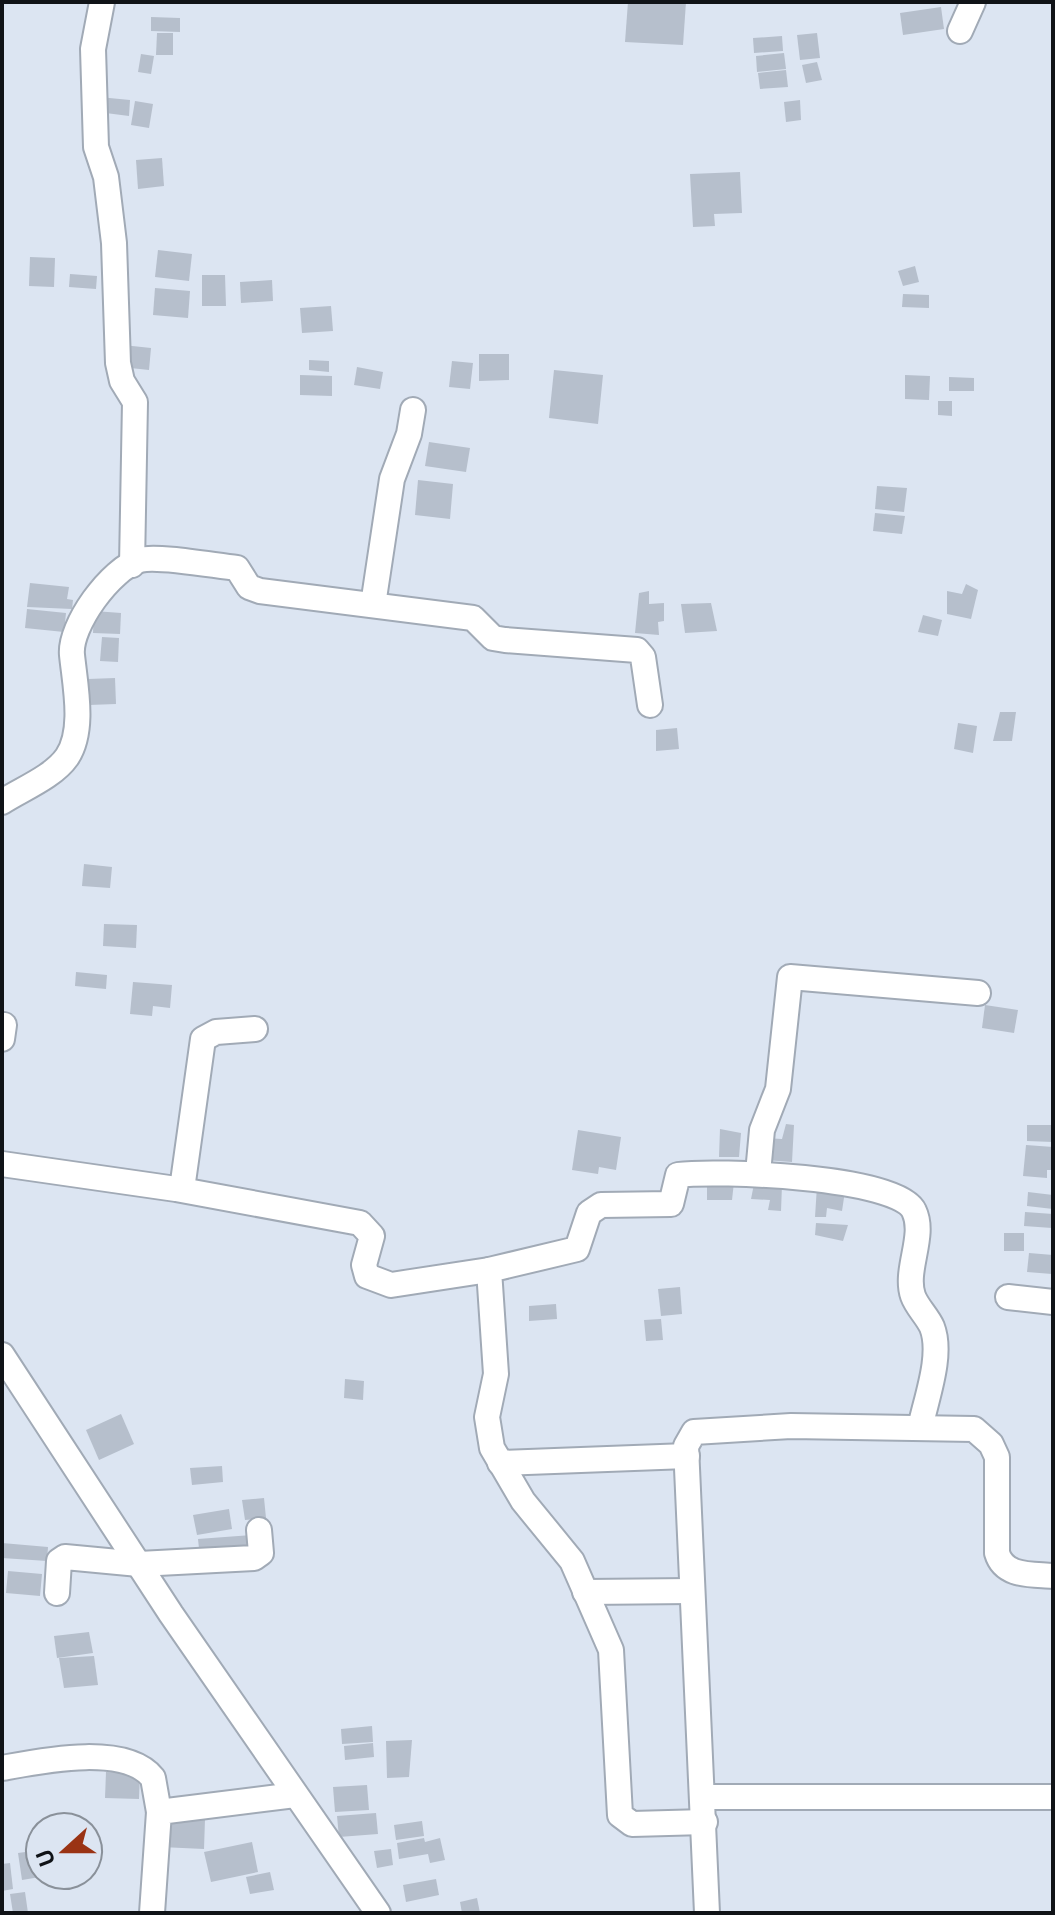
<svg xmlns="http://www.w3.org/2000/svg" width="1055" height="1915" font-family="'Public Sans',sans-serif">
	<rect width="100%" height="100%" fill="#dce5f2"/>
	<g fill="#b6bfcc">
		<path d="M628 2H686L683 45 625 42Z"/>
		<path d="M941 7 944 29 903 35 900 13Z"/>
		<path d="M151 17 180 18V32L151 31Z"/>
		<path d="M157 33H173V55H156Z"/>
		<path d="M817 33 820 58 800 60 797 35Z"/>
		<path d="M782 36 783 51 754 53 753 38Z"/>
		<path d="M784 53 786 69 757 72 756 56Z"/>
		<path d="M141 54 154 56 151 74 138 72Z"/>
		<path d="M817 62 822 80 806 83 802 65Z"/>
		<path d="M786 70 788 87 760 89 758 73Z"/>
		<path d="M99 97 130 100 129 116 98 112Z"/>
		<path d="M800 100 801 120 786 122 784 102Z"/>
		<path d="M135 101 153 104 149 128 131 125Z"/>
		<path d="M162 158 164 186 138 189 136 160Z"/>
		<path d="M740 172 742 213 714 214 715 226 693 227 690 174Z"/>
		<path d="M158 250 192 254 189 281 155 277Z"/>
		<path d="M30 257 55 258 54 287 29 286Z"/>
		<path d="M915 266 919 282 903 286 898 271Z"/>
		<path d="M70 274 97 276 96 289 69 287Z"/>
		<path d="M202 275H225L226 306H202Z"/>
		<path d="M272 280 273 301 241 303 240 282Z"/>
		<path d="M155 288 190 291 188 318 153 315Z"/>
		<path d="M903 294 929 295V308L902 307Z"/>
		<path d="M331 306 333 331 302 333 300 308Z"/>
		<path d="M123 345 151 348 149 370 121 367Z"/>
		<path d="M479 354H509V380L479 381Z"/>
		<path d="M309 360 329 361V372L309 370Z"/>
		<path d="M452 361 473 363 470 389 449 387Z"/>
		<path d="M357 367 383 372 380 389 354 385Z"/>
		<path d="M554 370 603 375 598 424 549 418Z"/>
		<path d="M300 375 332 376V396L300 395Z"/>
		<path d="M905 375 930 376 929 400 905 399Z"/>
		<path d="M949 377 974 378V391H949Z"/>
		<path d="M938 401H952V416L938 415Z"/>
		<path d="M429 442 470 448 466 472 425 466Z"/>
		<path d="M418 480 453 484 450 519 415 515Z"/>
		<path d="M877 486 907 488 904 512 875 509Z"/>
		<path d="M875 513 905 516 902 534 873 531Z"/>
		<path d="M30 583 69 587 67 599 73 600 72 609 27 607Z"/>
		<path d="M966 584 978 590 971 619 947 614V591L962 594Z"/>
		<path d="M649 591V604L664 603V621L658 622 659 635 635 633 639 593Z"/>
		<path d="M711 603 717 631 685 633 681 604Z"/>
		<path d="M27 609 66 613 64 632 25 628Z"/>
		<path d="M94 611 121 613 120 634 93 633Z"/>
		<path d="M923 615 942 620 938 636 918 632Z"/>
		<path d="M102 637 119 638 118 662 100 661Z"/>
		<path d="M115 678 116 704 89 705 88 679Z"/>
		<path d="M1000 712H1016L1012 741H993Z"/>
		<path d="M958 723 977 726 973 753 954 749Z"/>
		<path d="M677 728 679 749 656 751V730Z"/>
		<path d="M84 864 112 867 110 888 82 886Z"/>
		<path d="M104 924 137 925 136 948 103 946Z"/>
		<path d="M76 972 107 975 106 989 75 986Z"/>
		<path d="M133 982 172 985 170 1008 153 1006 152 1016 130 1014Z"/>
		<path d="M985 1005 1018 1010 1014 1033 982 1028Z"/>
		<path d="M786 1124 794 1125 792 1162 765 1160V1138L782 1139Z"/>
		<path d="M1027 1125H1053V1142L1027 1141Z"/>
		<path d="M720 1129 741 1133 739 1157H719Z"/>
		<path d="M578 1130 621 1137 616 1170 599 1167 598 1174 572 1170Z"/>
		<path d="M1026 1145 1053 1147V1170H1047V1178L1023 1176Z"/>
		<path d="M707 1180 734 1182 732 1200H707Z"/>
		<path d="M754 1184 782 1185 781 1211 768 1210 770 1200 751 1199Z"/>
		<path d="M817 1186 845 1191 842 1211 827 1208 826 1217H815Z"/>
		<path d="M1028 1192 1053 1195V1209L1027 1206Z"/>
		<path d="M1025 1212 1053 1214 1052 1228 1024 1226Z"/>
		<path d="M816 1223 848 1225 843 1241 815 1235Z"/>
		<rect x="1004" y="1233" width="20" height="18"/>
		<path d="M1029 1253 1053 1255 1052 1274 1027 1272Z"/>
		<path d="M680 1287 682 1314 661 1316 658 1289Z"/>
		<path d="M556 1304 557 1319 529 1321V1306Z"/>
		<path d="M661 1319 663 1340 646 1341 644 1320Z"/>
		<path d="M345 1379 364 1381 363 1400 344 1398Z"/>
		<path d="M121 1414 134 1444 99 1460 86 1430Z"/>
		<path d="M222 1466 223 1482 192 1485 190 1468Z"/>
		<path d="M264 1498 266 1518 245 1520 242 1500Z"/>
		<path d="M229 1509 232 1529 197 1535 193 1515Z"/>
		<path d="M252 1535 253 1553 200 1558 198 1539Z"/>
		<path d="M2 1543 48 1547 47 1561 2 1558Z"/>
		<path d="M8 1571 42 1574 40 1596 6 1593Z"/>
		<path d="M89 1632 93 1653 57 1658 54 1636Z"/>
		<path d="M94 1656 98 1685 64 1688 59 1658Z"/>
		<path d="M372 1726 373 1742 342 1744 341 1729Z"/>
		<path d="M412 1740 409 1777 387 1778 386 1741Z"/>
		<path d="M373 1743 374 1757 345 1760 344 1746Z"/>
		<path d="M106 1772 140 1773 139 1799 105 1798Z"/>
		<path d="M367 1785 369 1810 335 1812 333 1787Z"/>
		<path d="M376 1813 378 1834 339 1837 337 1816Z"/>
		<path d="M162 1818 205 1819 204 1849 161 1847Z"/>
		<path d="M422 1821 424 1836 396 1840 394 1825Z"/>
		<path d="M424 1838 425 1842 440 1838 445 1860 430 1863 428 1854 399 1859 397 1843Z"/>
		<path d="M252 1842 258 1872 211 1882 204 1852Z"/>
		<path d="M391 1849 393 1865 377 1868 374 1851Z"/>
		<path d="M40 1850V1877L22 1880 18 1853Z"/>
		<path d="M10 1863 13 1889 2 1891V1864Z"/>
		<path d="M270 1872 274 1890 250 1894 246 1877Z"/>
		<path d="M436 1879 439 1895 406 1902 403 1885Z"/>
		<path d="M25 1892 28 1913H13L10 1894Z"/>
		<path d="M477 1898 480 1913H462L460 1902Z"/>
	</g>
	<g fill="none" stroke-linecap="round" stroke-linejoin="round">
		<defs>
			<g id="minor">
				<path d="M102 2 93 49 96 147 106 177 114 243 118 363 122 381 135 402 132 565"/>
				<path d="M960 31 973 2"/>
				<path d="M373 605 392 479 409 434 413 410"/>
				<path d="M2 802C22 789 53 777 67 757 85 730 75 685 72 655 69 626 111 568 140 560 157 555 216 566 237 568L249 587 260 591 473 618 493 638 505 640 637 650 643 657 650 705"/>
				<path d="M2 1039 4 1025"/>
				<path d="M2 1164 176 1189 360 1223 372 1236 364 1265 367 1276 391 1285 489 1270"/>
				<path d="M758 1173 762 1130 778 1089 790 977 978 993"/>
				<path d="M182 1189 203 1039 216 1032 255 1029"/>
				<path d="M1008 1297 1053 1302"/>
				<path d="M2 1355 171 1614 378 1913"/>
				<path d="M500 1463 687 1456"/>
				<path d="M585 1592 692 1591"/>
				<path d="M57 1593 59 1561 65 1557 139 1564 254 1558 261 1553 259 1530"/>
				<path d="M2 1768C40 1761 125 1743 153 1778L159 1812"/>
				<path d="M705 1797H1053"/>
				<path d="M705 1822 632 1824 620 1815 611 1650 572 1561 523 1501 492 1448 487 1417 496 1374 489 1270 577 1249 589 1213 601 1205 671 1204 678 1175C715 1170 899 1176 914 1211 926 1236 904 1270 913 1296 917 1307 927 1316 932 1327 943 1355 926 1399 920 1428"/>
				<path d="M152 1913 159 1812 295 1795"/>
				<path d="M707 1913 686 1446 694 1432 791 1426 974 1429 991 1444 997 1457V1553C1004 1577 1031 1574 1053 1576"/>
			</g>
		</defs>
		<use href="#minor" stroke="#a1aab6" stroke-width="28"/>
		<use href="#minor" stroke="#fff" stroke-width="24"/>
	</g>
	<rect width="1055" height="1915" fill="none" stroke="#101317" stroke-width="8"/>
	<g transform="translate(64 1851) rotate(249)"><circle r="38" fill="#dce5f2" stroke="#8a919a" stroke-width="2"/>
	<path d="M0-6L14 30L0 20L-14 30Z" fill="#9a3314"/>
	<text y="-12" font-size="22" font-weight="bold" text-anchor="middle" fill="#101317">U</text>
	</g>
</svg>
